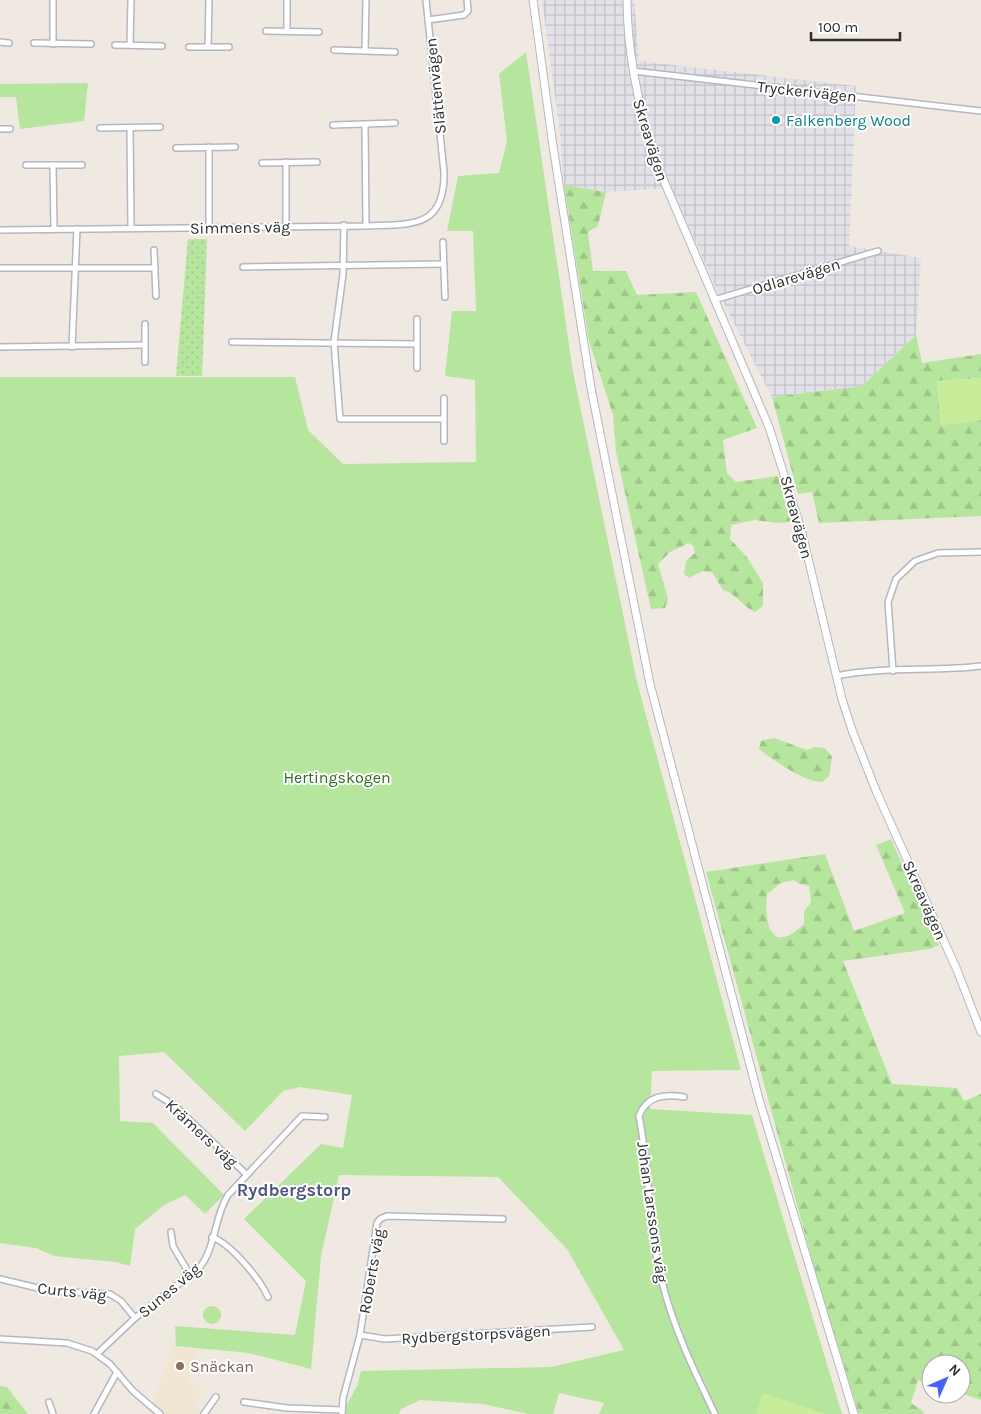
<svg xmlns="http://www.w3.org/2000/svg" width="981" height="1414" font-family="Karla,sans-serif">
	<defs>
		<pattern id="industrial-grid" width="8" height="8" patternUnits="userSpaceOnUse" patternTransform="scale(1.25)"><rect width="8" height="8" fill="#e3e1e8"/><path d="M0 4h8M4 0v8" fill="none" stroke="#c3c1c7"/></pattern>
		<pattern id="grass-dots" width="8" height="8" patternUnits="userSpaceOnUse" patternTransform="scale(1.25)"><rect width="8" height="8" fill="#b6e59e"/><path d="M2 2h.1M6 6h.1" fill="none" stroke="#9dc588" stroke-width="1.8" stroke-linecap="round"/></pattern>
		<pattern id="forest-firs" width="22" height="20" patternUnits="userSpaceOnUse" patternTransform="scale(1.25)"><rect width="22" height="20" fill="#b6e59e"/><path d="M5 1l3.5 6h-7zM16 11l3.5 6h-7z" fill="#9dc588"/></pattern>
	</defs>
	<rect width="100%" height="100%" fill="#efe9e1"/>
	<path fill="url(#industrial-grid)" d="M542 0H634L639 61 856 86 849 246 921 258 916 335 862 386 772 397 716 288 672 188 606 192 564 185 559 126Z"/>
	<path fill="#f0e6d1" d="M173 1347 198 1350 187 1381 205 1391 194 1405 201 1411 199 1414H166L153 1404Z"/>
	<path fill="url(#grass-dots)" d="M188 239H207L202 376H176Z"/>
	<g fill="url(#forest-firs)" fill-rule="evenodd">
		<path d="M564 185 606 192 598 226 588 232 593 271H626L637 295 696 292 757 428 723 440 727 473 736 482 778 476 791 522 778 523 755 520 731 525 730 539 746 556 763 583V606L755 612C743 607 736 593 723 590L712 572 703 571 689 578 684 574 686 561 695 553 693 546 689 543 670 552 658 564 668 599 665 608 651 609 616 452 613 415 589 341Z"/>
		<path d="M916 335 922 363 981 354V378L937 381 941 425 981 420V516L819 523 812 492 798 494 772 397 862 386Z"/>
		<path d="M774 738 807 750 814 747 825 748 832 757 829 776 822 782C803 782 774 760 759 749L761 741Z"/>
		<path d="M891 839 939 945 930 949 843 961 892 1084 957 1088 964 1101 981 1094V1400L961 1393V1364H931V1384L918 1380 911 1403 924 1412 923 1414H859L819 1285 706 872 825 854 854 931 905 913 876 845ZM794 880 800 884 809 886 811 902 804 912V924C771 956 764 924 767 894L781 883Z"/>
		<path d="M0 1386 7 1387 28 1414H0Z"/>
	</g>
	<g fill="#b6e59e">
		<path d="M526 52 573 372 637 682 741 1070 652 1071 650 1109 752 1115 842 1414H825L763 1394 757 1414H599L604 1403 559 1393 553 1414H528L483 1404 420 1400 401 1409 399 1414H342L358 1384 361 1371 551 1367 624 1350 567 1249 498 1177 339 1175 321 1256 311 1369 249 1353 176 1346 175 1326 295 1335 306 1281 244 1219 321 1144 343 1148 352 1095 300 1087 283 1091 245 1131 164 1052 119 1056 120 1121 153 1123 224 1195 205 1214 185 1195 164 1205 135 1229 130 1266 116 1262 54 1256 36 1248 0 1243V377H295L308 430 343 464 476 462 475 380 445 376 452 311H476L473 231H447L458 176 499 173 507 141 499 74Z"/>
		<path d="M88 83 84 121 20 129 16 97H0V84Z"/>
		<circle cx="212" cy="1315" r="9"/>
	</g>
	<g fill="#c9ec9a">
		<path d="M981 378V420L941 425 937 381Z"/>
		<path d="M763 1393 825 1414H757Z"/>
	</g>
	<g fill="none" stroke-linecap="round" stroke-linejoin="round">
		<defs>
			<g id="street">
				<path d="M428 20 464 15 468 11 467 0"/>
				<path d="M266 31 319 32"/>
				<path d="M287 31V0"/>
				<path d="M0 42 9 43"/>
				<path d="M34 43 91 44"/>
				<path d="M53 44V0"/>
				<path d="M115 45 162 46"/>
				<path d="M130 45 131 0"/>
				<path d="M189 47H229"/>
				<path d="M208 47 209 0"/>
				<path d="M334 50 395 52"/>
				<path d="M365 51 366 0"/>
				<path d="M633 71 981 111"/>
				<path d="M333 125 395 123"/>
				<path d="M365 125 366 226"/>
				<path d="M100 128 160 127"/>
				<path d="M130 128 131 228"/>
				<path d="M0 129H10"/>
				<path d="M209 147V227"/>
				<path d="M176 148 235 147"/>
				<path d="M286 162V226"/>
				<path d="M262 163 317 162"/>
				<path d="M26 165H82"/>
				<path d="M53 165 54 229"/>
				<path d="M344 225 343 274 334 342 340 419H444"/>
				<path d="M0 230 366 226C411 224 445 229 444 172L426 0"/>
				<path d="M443 242 445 297"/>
				<path d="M154 250 156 296"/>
				<path d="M243 267 443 264"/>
				<path d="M0 268H155"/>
				<path d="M714 300 878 251"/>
				<path d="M417 319V368"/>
				<path d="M145 324V362"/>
				<path d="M232 342 417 344"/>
				<path d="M0 347 145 345"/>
				<path d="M72 347 77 229"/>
				<path d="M444 398V441"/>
				<path d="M893 671 888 602 896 579 915 561 938 553 981 552"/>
				<path d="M836 676C883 666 934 672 981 666"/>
				<path d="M156 1094 175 1106 247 1175"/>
				<path d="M684 1097C665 1094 647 1095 639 1116 650 1171 648 1228 662 1282 674 1329 694 1371 715 1414"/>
				<path d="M171 1232 173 1246 190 1275"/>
				<path d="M212 1237C231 1244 260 1279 268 1297"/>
				<path d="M0 1279 50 1291 110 1294 121 1301 135 1318"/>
				<path d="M360 1335 385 1339 592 1327"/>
				<path d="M0 1339 67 1343 92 1351 110 1364 133 1391 160 1414"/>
				<path d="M97 1354 135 1318 199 1268C216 1248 214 1217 228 1195L302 1116 325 1117"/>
				<path d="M49 1402 53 1414"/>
				<path d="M244 1402 287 1408 342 1410"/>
				<path d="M94 1414 117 1372"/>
				<path d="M204 1414 216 1397"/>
				<path d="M342 1414 343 1398 360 1335 377 1223 380 1219 387 1216 503 1219"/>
			</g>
			<g id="secondary">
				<path d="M533 0 553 146 591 388 650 684 759 1099 854 1414"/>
				<path d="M627 0C627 55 639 108 655 160L769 427 801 529 842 699 852 730 877 793 957 970 981 1032"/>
			</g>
		</defs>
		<use href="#street" stroke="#b4b7c1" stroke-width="8"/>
		<use href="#secondary" stroke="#b4b7c1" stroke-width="9"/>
		<use href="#street" stroke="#fff" stroke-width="5"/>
		<use href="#secondary" stroke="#fff" stroke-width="7"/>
	</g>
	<circle fill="#0f9aa8" stroke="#fff" stroke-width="2" cx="776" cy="120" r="5"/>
	<circle fill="#8d6e63" stroke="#fff" stroke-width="2" cx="180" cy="1366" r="5"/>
	<g text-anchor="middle" stroke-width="4" stroke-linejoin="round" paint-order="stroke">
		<g font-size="16" fill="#2e2e2e" stroke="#fff">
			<text transform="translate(435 86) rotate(-96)" y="6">Slättenvägen</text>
			<text transform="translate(807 91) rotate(6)" y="6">Tryckerivägen</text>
			<text transform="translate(651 140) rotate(73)" y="6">Skreavägen</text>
			<text transform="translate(240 227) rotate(-1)" y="6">Simmens väg</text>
			<text transform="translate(796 276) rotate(-17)" y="6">Odlarevägen</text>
			<text transform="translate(797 517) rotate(75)" y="6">Skreavägen</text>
			<text transform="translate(925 900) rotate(66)" y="6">Skreavägen</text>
			<text transform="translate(202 1133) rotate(43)" y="6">Krämers väg</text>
			<text transform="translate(653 1212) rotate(82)" y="6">Johan Larssons väg</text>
			<text transform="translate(371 1271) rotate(-80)" y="6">Roberts väg</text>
			<text transform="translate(169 1290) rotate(-40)" y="6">Sunes väg</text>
			<text transform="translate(72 1291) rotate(6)" y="6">Curts väg</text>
			<text transform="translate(476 1334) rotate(-3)" y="6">Rydbergstorpsvägen</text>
		</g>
		<g font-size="16" fill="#0d838f" stroke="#fff" text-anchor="start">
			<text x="786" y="126">Falkenberg Wood</text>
		</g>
		<g font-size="16" fill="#2c6e1b" stroke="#fff">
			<text x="337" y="783">Hertingskogen</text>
		</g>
		<g font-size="16" fill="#785e54" stroke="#fff" text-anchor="start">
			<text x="190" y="1372">Snäckan</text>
		</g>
		<g font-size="18" font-weight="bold" fill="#4d5680" stroke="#fff">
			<text x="294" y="1196">Rydbergstorp</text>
		</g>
	</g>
	<g transform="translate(946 1379) rotate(45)"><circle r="24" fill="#ffffff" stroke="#ababab"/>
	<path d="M0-4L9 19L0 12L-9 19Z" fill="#4264fb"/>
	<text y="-8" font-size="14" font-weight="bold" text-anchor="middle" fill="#2e2e2e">N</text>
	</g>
	<path d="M811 32v8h89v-8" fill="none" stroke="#2e2e2e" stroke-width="2.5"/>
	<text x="818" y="32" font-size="15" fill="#2e2e2e" stroke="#ffffff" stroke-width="4" paint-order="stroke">100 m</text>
</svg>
